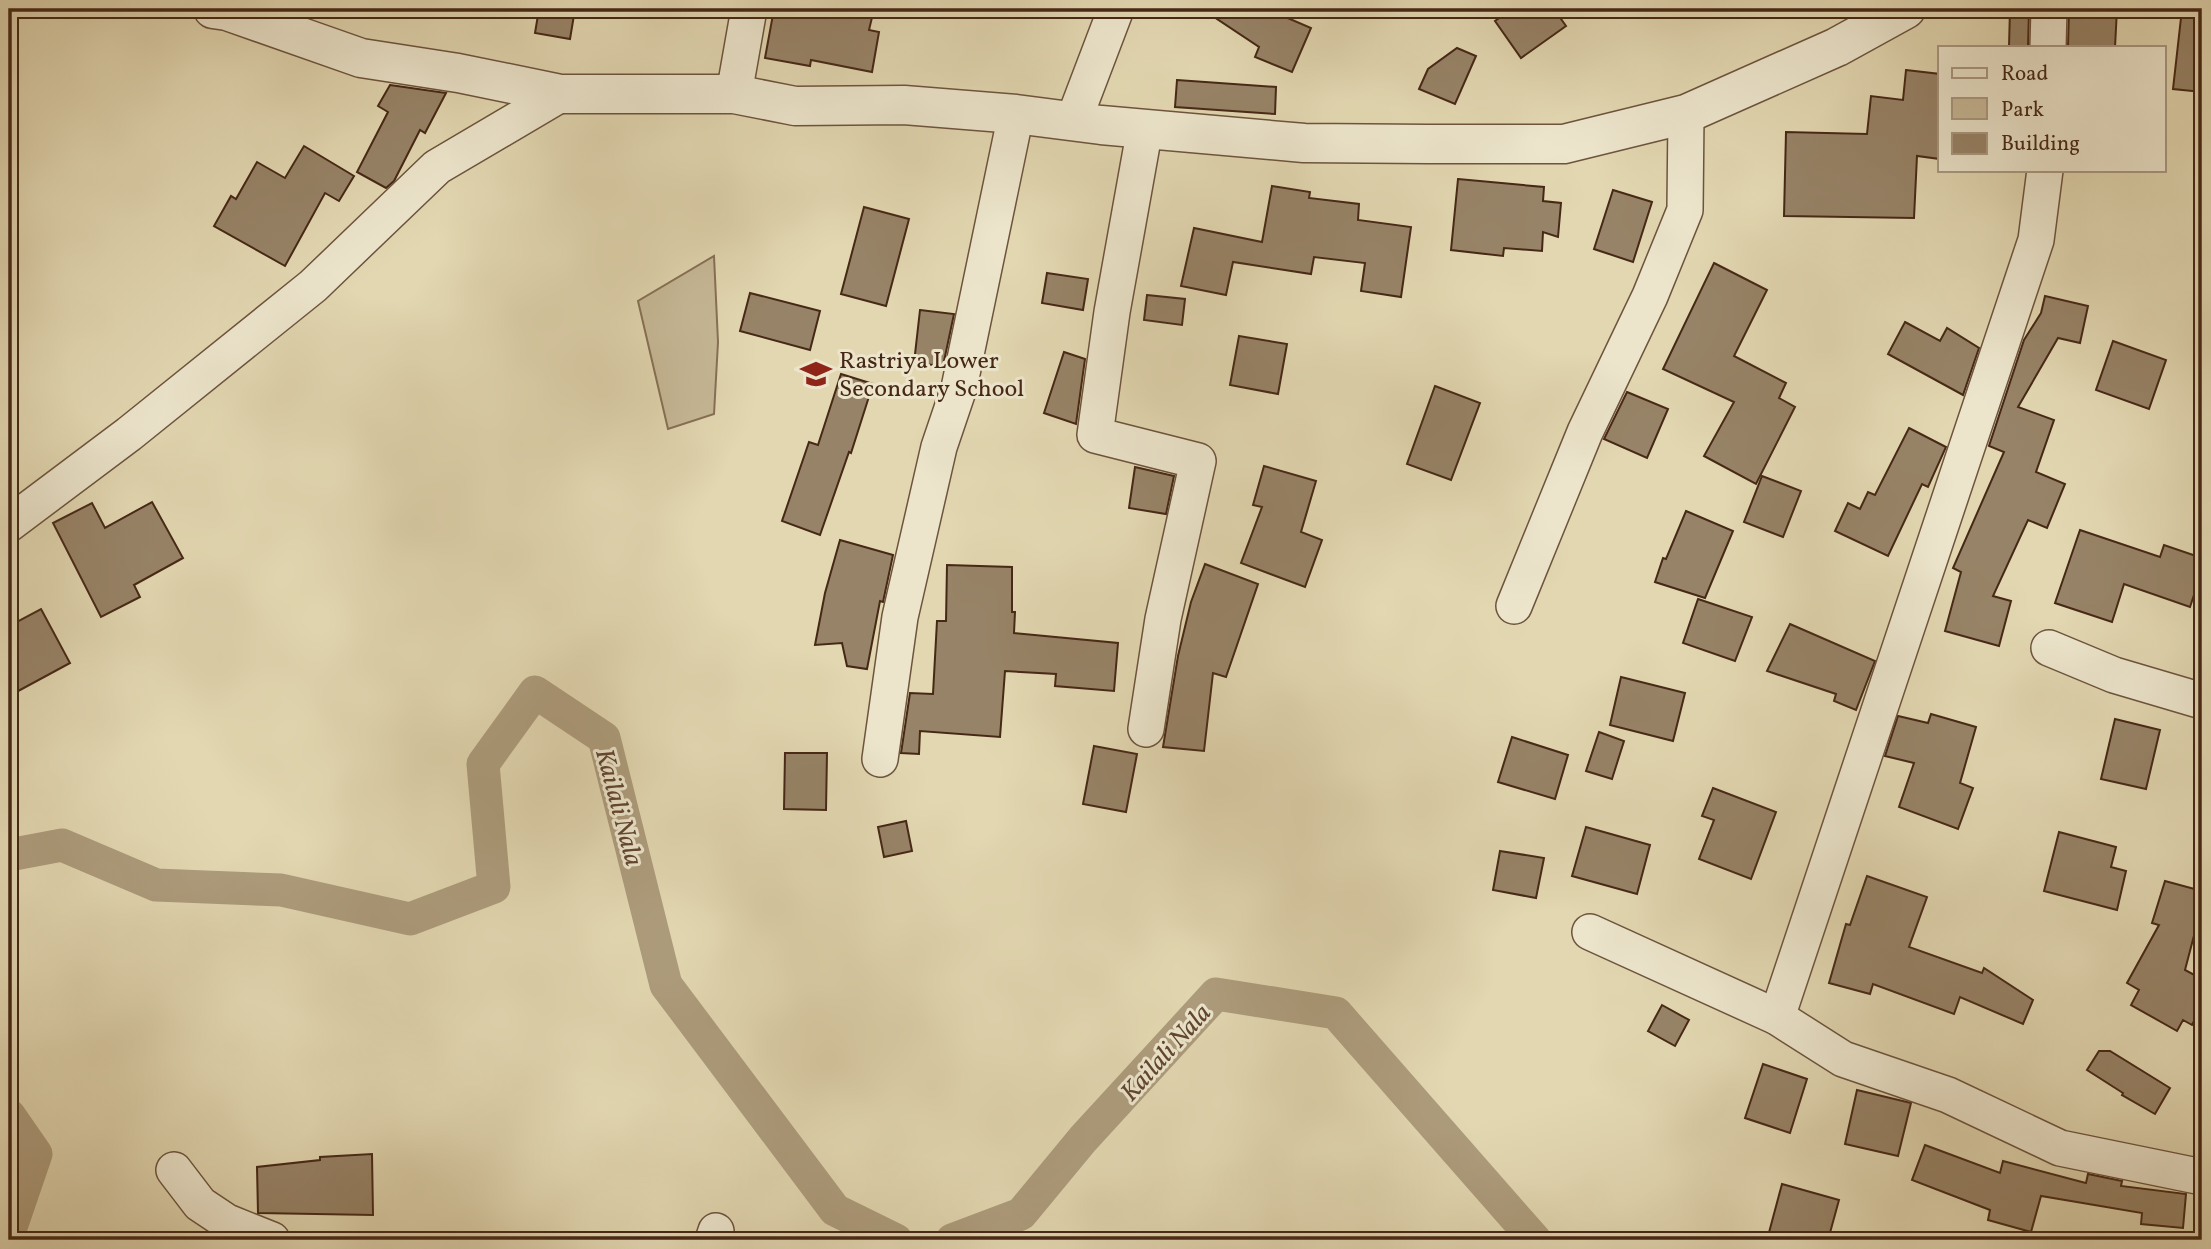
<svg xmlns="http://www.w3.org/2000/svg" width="2211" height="1249" font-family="Vollkorn,serif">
	<rect width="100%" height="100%" fill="#e2d7b1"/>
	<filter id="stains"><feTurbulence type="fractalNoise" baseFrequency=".00286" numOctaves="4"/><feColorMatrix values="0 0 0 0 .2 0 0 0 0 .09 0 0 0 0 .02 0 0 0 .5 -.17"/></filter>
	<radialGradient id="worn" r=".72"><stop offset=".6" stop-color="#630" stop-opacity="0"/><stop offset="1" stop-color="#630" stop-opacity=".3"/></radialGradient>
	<path fill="#c7b997" stroke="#867056" stroke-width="2" d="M714 256 718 342 714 414 668 429 638 301Z"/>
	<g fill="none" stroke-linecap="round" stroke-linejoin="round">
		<g stroke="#ad9c7c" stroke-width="33">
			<path d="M9 855 62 845 156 885 281 890 410 919 494 887 483 764 535 692 604 738 666 985 835 1210 896 1240"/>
			<path d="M9 1115 36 1154 9 1233"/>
			<path d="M952 1240 1021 1214 1083 1139 1216 994 1336 1013 1535 1240"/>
		</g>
	</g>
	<g fill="#978367" stroke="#462816" stroke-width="2">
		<path d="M539 9H575L570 39 535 33Z"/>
		<path d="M774 9H874L869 30 879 32 872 72 811 60 810 66 765 58Z"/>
		<path d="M1202 9H1267L1311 28 1292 72 1255 57 1259 47Z"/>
		<path d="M1512 9H1554L1566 26 1521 58 1495 21Z"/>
		<path d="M2010 9H2029L2028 47H2009Z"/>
		<path d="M2069 9H2117L2115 47H2068Z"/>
		<path d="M2182 9H2202V92L2173 89Z"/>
		<path d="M1457 48 1476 56 1455 104 1419 89 1428 69Z"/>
		<path d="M1906 70 1940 74V159L1917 156 1914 218 1784 216 1786 132 1867 134 1871 96 1903 100Z"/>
		<path d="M1177 80 1276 87 1275 114 1175 107Z"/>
		<path d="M390 85 446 93 425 133 420 130 394 181 386 188 357 172 388 112 378 106Z"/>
		<path d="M304 146 354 176 339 201 325 193 285 266 214 226 231 196 236 199 257 162 285 178Z"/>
		<path d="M1458 179 1544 187 1543 201 1561 203 1558 237 1543 232 1542 251 1504 248 1503 256 1451 250Z"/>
		<path d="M1272 186 1310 192 1309 198 1359 204 1358 220 1411 227 1401 297 1361 291 1365 263 1314 257 1311 274 1233 262 1226 295 1181 286 1194 228 1262 242Z"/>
		<path d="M1613 190 1652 202 1633 262 1594 249Z"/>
		<path d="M864 207 909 219 886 306 841 294Z"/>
		<path d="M1714 263 1767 290 1734 356 1786 383 1779 398 1795 407 1756 484 1704 456 1734 402 1663 369Z"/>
		<path d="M1047 273 1088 279 1083 310 1042 303Z"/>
		<path d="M750 293 820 311 810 350 740 331Z"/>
		<path d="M1147 295 1185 299 1182 325 1144 320Z"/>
		<path d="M2045 296 2088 306 2080 343 2058 338 2018 407 2054 420 2036 472 2065 484 2047 528 2028 520 1993 596 2011 601 1999 646 1945 631 1961 572 1953 568 2004 452 1989 446 2024 340 2041 313Z"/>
		<path d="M920 310 954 314 943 366 914 363Z"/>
		<path d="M1905 322 1940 341 1947 328 1979 348 1963 395 1888 354Z"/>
		<path d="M1239 336 1287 344 1278 394 1230 385Z"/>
		<path d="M2113 341 2166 360 2149 409 2096 390Z"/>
		<path d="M1064 352 1085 359 1076 424 1044 413Z"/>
		<path d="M841 374 873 384 851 453 849 452 820 535 782 521 809 442 818 445Z"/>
		<path d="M1435 386 1480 403 1451 480 1407 464Z"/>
		<path d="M1627 392 1668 409 1647 458 1604 439Z"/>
		<path d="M1909 428 1946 447 1928 487 1922 484 1888 556 1835 531 1848 503 1860 509 1868 492 1875 495Z"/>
		<path d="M1264 466 1316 481 1301 532 1322 540 1305 587 1241 563 1262 507 1253 505Z"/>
		<path d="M1135 467 1174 476 1166 514 1129 508Z"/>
		<path d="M1762 476 1801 491 1783 537 1744 522Z"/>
		<path d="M152 502 183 558 134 585 140 597 101 617 53 523 92 503 105 528Z"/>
		<path d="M1686 511 1733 531 1705 598 1655 582 1663 558 1666 559Z"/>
		<path d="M2080 530 2160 557 2164 545 2202 558V571L2190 607 2124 584 2112 622 2055 603Z"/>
		<path d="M840 540 893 555 883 602 880 601 867 669 847 666 842 643 815 645 825 593Z"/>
		<path d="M1205 564 1258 584 1226 677 1213 673 1204 751 1163 747 1178 656 1191 602Z"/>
		<path d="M947 565 1012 567V612H1015L1014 633 1118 643 1114 691 1055 686 1056 674 1005 671 1000 737 920 731 919 754 901 753 910 693 933 694 937 621H946Z"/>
		<path d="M1698 599 1752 617 1735 661 1683 643Z"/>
		<path d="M41 609 70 663 9 696V626Z"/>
		<path d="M1790 624 1875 661 1856 710 1834 701 1836 694 1767 671Z"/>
		<path d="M1621 677 1685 693 1673 741 1610 725Z"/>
		<path d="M1931 714 1976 727 1960 783 1973 788 1958 829 1899 807 1914 763 1885 756 1898 716 1928 723Z"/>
		<path d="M2115 719 2160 730 2146 789 2101 779Z"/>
		<path d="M1599 732 1624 741 1612 779 1586 771Z"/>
		<path d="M1512 737 1568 755 1555 799 1498 782Z"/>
		<path d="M1094 746 1137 754 1126 812 1083 804Z"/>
		<path d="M785 753H827L826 810 784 809Z"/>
		<path d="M1713 788 1776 812 1751 879 1699 859 1714 820 1702 816Z"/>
		<path d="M906 821 912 851 884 857 878 827Z"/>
		<path d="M1586 827 1650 845 1637 894 1572 876Z"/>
		<path d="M2059 832 2116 847 2111 867 2126 871 2117 910 2044 891Z"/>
		<path d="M1500 851 1544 858 1536 898 1493 890Z"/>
		<path d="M1867 876 1927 897 1909 947 1982 973 1984 968 2033 1000 2023 1024 1960 997 1954 1014 1873 984 1870 994 1829 983 1846 924 1850 925Z"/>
		<path d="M2165 881 2202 891V905L2185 970 2202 979V1006L2192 1025 2183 1020 2177 1031 2131 1005 2139 990 2127 983 2159 925 2152 923Z"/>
		<path d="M1662 1005 1689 1020 1675 1046 1648 1031Z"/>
		<path d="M2099 1051H2110L2170 1088 2155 1114 2122 1095 2123 1093 2087 1070Z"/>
		<path d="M1763 1064 1807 1079 1790 1133 1745 1118Z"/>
		<path d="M1857 1090 1911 1103 1898 1156 1845 1144Z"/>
		<path d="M1925 1145 2000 1173 2003 1161 2082 1182 2086 1183 2088 1174 2122 1181 2121 1186 2186 1194 2183 1228 2141 1224 2142 1213 2041 1196 2031 1232 1988 1220 1990 1210 1912 1180Z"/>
		<path d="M372 1154 373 1215 258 1213 257 1167 320 1160V1157Z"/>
		<path d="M1782 1184 1839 1200 1828 1240H1767Z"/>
	</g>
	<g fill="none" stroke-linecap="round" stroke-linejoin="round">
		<defs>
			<g id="minor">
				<path d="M2048 47 2049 9"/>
				<path d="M734 94 749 9"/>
				<path d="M1073 122 1116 9"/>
				<path d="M1145 128 1112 312 1095 435 1198 461 1163 619 1146 729"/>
				<path d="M9 524 129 434 313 286 437 167 561 94"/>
				<path d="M1514 606 1585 432 1650 296 1685 210 1686 114"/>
				<path d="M2049 648 2114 675 2202 701"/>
				<path d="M880 759 900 617 939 447 959 388 1016 114"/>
				<path d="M1590 932 1777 1017 1843 1059 1948 1095 2060 1148 2202 1177"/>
				<path d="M1777 1017 2036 240 2045 170"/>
				<path d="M174 1170 200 1204 227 1222 272 1240"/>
				<path d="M713 1240 716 1231"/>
			</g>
			<path id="tertiary" d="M213 9 227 11 361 58 458 73 561 94H734L795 106 904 105 1016 114 1101 125 1304 143 1428 144H1564L1686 114 1837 47 1906 9"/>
		</defs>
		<use href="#minor" stroke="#6d543d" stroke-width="38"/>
		<use href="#tertiary" stroke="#6d543d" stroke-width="41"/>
		<use href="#minor" stroke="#ece5cc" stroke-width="35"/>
		<use href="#tertiary" stroke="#ece5cc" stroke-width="38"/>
	</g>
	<defs>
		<symbol id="school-bare" viewBox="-9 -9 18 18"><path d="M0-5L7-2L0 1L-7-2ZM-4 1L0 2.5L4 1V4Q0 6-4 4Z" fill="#8f2418" stroke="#ece5cc" stroke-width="2.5" paint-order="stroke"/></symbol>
	</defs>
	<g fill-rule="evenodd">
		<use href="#school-bare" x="794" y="352" width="44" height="44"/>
	</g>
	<g text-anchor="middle" stroke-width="6" stroke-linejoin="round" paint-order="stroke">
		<g font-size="24" fill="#462816" stroke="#ece5cc" text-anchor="start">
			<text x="839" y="368">Rastriya Lower<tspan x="839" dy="28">Secondary School</tspan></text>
		</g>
		<g font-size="26" font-style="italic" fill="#604530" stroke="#ece5cc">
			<text transform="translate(620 807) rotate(75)" y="9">Kailali Nala</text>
			<text transform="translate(1165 1052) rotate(-48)" y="9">Kailali Nala</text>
		</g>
	</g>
	<rect width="2211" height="1249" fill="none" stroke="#e2d7b1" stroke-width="35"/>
	<rect x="10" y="10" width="2190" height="1228" fill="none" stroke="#462816" stroke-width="3.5"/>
	<rect x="18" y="18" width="2176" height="1214" fill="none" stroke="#462816" stroke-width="2"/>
	<rect x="1938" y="46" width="228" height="126" fill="#ece5cc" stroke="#aa9983" stroke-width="2"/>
	<rect x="1952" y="68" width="35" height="10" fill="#ece5cc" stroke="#aa9983" stroke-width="2"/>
	<text x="2001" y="80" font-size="21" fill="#462816">Road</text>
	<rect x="1952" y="98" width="35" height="21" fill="#c7b997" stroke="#aa9983" stroke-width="2"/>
	<text x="2001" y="116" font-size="21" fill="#462816">Park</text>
	<rect x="1952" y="133" width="35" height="21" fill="#978367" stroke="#aa9983" stroke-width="2"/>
	<text x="2001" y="150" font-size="21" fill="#462816">Building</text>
	<rect width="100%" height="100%" filter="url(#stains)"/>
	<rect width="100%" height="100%" fill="url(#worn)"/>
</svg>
